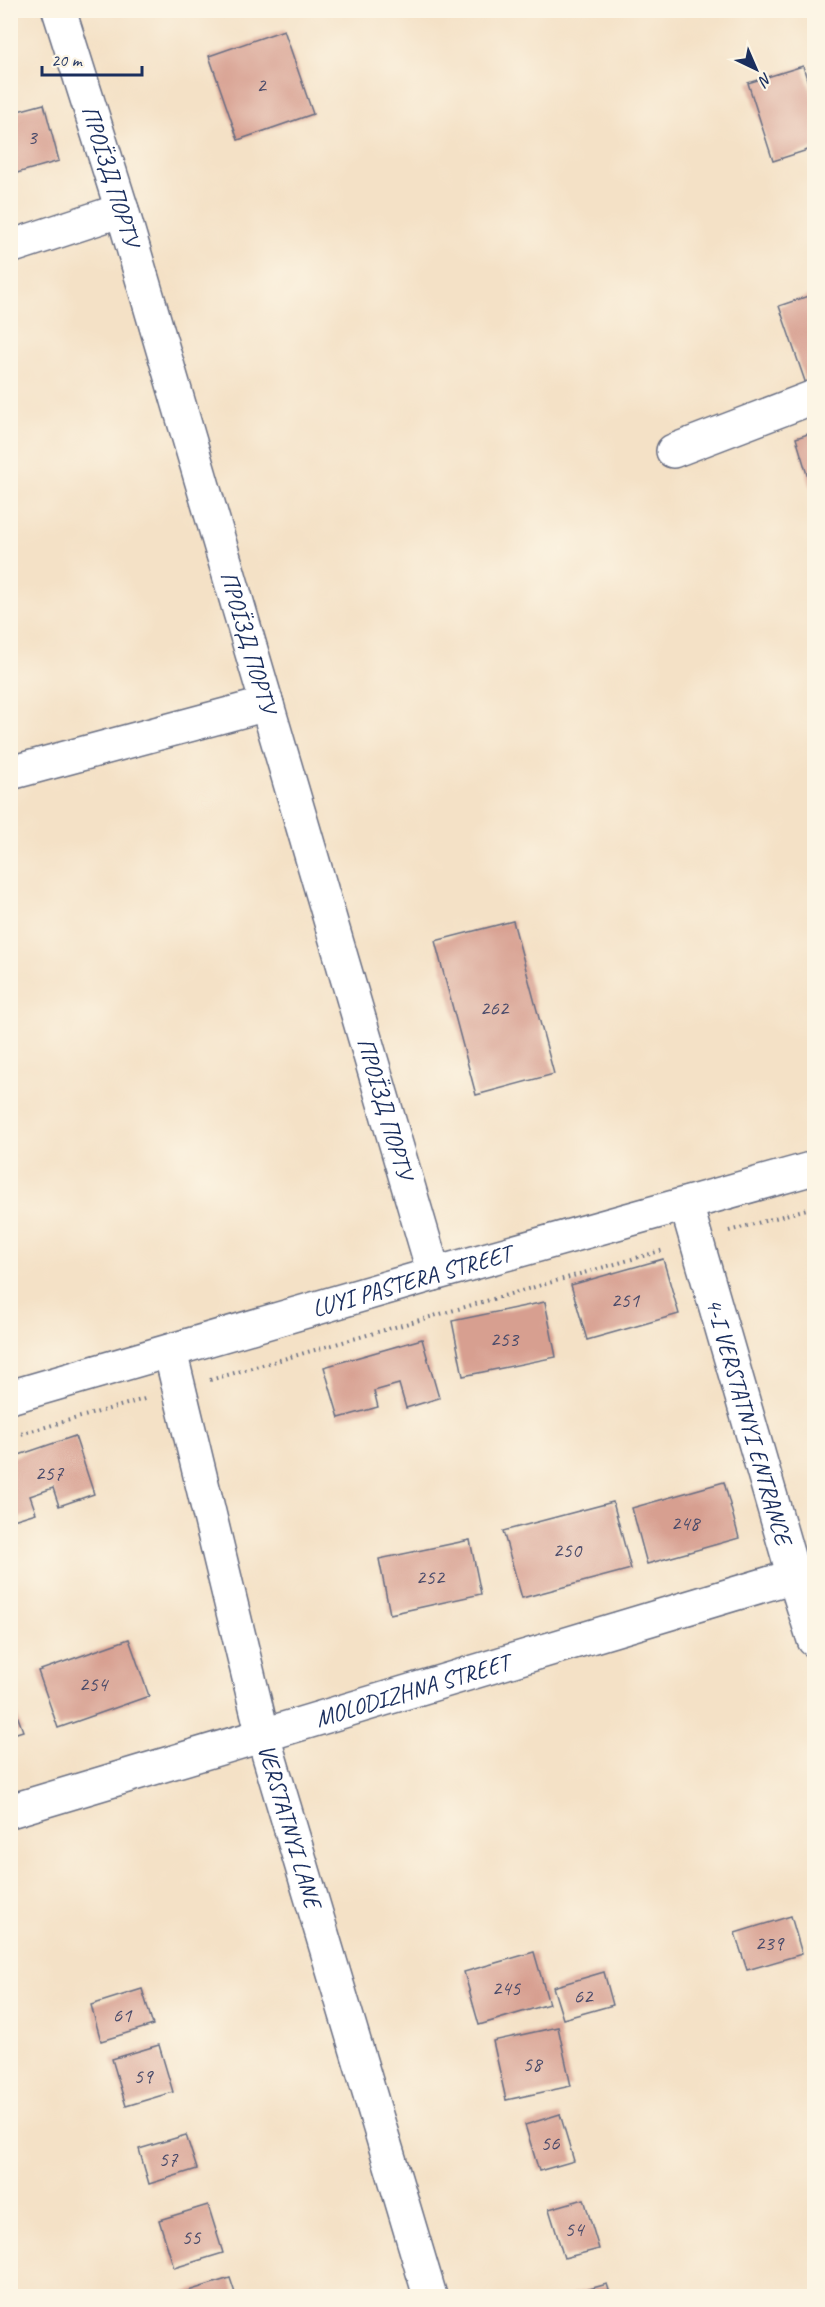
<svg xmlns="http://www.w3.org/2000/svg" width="825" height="2307" font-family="Caveat,sans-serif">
	<rect width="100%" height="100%" fill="#fcf5e5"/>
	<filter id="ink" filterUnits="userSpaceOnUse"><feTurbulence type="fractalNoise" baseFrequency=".0167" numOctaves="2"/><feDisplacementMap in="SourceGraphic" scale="12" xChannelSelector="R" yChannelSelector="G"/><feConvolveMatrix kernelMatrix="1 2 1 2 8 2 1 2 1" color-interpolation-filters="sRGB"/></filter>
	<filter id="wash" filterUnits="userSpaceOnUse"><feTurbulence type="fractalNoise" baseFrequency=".008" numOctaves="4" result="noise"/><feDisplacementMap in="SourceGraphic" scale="24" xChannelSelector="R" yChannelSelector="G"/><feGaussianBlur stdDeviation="1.35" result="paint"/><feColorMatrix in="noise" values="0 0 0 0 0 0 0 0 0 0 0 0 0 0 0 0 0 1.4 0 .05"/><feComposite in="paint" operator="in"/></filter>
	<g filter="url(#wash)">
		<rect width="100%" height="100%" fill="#f4e1c6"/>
		<g id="blocks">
			<g fill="#d79f90">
				<path d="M284 30 313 114 238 140 209 56Z"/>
				<path d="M803 66 814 102V148L773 161 748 83Z"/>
				<path d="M44 104 59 161 10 175V113Z"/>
				<path d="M814 294V385L807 387 779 306Z"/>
				<path d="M814 432V498L796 438Z"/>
				<path d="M513 921 554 1074 476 1095 435 941Z"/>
				<path d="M663 1259 679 1314 587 1340 571 1285Z"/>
				<path d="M545 1302 556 1357 463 1376 452 1321Z"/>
				<path d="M422 1339 439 1398 406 1408 399 1384 374 1391 378 1407 339 1418 324 1367Z"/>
				<path d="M75 1436 94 1494 59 1506 53 1488 30 1496 36 1513 10 1521V1458Z"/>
				<path d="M724 1482 739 1538 647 1564 632 1508Z"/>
				<path d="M613 1502 631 1569 522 1598 503 1531Z"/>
				<path d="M470 1540 481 1594 390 1614 379 1559Z"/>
				<path d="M129 1639 149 1696 58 1728 38 1671Z"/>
				<path d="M10 1696 23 1731 10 1735Z"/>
				<path d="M791 1916 802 1954 747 1970 735 1933Z"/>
				<path d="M534 1952 549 2004 479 2025 464 1972Z"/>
				<path d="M604 1972 613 2005 563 2019 553 1987Z"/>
				<path d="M142 1989 153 2025 101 2041 91 2005Z"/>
				<path d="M558 2027 571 2086 506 2100 493 2041Z"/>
				<path d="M159 2045 173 2092 126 2106 112 2059Z"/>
				<path d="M560 2114 574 2161 539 2171 525 2125Z"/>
				<path d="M186 2135 197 2169 149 2184 139 2149Z"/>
				<path d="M584 2199 599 2249 564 2258 549 2209Z"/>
				<path d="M208 2205 223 2253 174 2268 159 2220Z"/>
				<path d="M230 2278 236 2296H186L185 2292Z"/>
				<path d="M607 2284 611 2296H573L572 2294Z"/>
			</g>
		</g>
	</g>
	<g filter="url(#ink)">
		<use href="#blocks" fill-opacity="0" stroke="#676d82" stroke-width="1.5"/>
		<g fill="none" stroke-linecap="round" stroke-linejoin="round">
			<defs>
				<g id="minor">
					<path id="s1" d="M59 10 122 210 434 1274"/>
					<path d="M10 247 122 210"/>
					<path d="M673 451 814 397"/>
					<path d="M10 773 267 704"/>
					<path id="s2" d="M686 1204 794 1577 814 1640"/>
					<path id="s3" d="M170 1351 263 1736 430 2296"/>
					<path id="s4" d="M10 1397 434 1274 814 1168"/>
					<path id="s5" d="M10 1811 814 1570"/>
				</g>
			</defs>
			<use href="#minor" stroke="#676d82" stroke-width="36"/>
			<g stroke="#676d82" stroke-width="4" stroke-dasharray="1.5 4.5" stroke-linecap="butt">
				<path d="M729 1231 814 1207"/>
				<path d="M210 1380 664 1250"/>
				<path d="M10 1437 148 1398"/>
			</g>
			<use href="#minor" stroke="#fff" stroke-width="33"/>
		</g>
	</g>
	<g text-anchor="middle" stroke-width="4.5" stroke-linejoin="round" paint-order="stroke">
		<g font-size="21" fill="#4a4b6a">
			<text x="261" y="92">2</text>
			<text x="32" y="144">3</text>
			<text x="494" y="1015">262</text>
			<text x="625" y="1307">251</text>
			<text x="504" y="1346">253</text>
			<text x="49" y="1480">257</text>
			<text x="685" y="1530">248</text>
			<text x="567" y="1557">250</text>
			<text x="430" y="1584">252</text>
			<text x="93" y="1691">254</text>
			<text x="769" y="1950">239</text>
			<text x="506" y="1995">245</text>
			<text x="583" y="2003">62</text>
			<text x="122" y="2022">61</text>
			<text x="532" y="2071">58</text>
			<text x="143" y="2083">59</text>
			<text x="550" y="2150">56</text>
			<text x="168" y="2166">57</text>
			<text x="574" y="2236">54</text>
			<text x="191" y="2244">55</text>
		</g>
		<g font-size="24" fill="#1b2f5e" stroke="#fcf5e5">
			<text dy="8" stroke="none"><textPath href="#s1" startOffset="174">ПРОЇЗД ПОРТУ</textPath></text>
			<text dy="8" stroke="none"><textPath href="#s1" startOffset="660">ПРОЇЗД ПОРТУ</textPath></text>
			<text dy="8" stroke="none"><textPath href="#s1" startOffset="1146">ПРОЇЗД ПОРТУ</textPath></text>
			<text dy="8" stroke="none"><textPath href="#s4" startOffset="418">LUYI PASTERA STREET</textPath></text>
			<text dy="8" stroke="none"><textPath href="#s2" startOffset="226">4-I VERSTATNYI ENTRANCE</textPath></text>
			<text dy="8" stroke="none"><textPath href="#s5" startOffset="420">MOLODIZHNA STREET</textPath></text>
			<text dy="8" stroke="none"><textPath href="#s3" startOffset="490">VERSTATNYI LANE</textPath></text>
		</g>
	</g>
	<rect width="825" height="2307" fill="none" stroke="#fcf5e5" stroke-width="36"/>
	<g transform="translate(756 69) rotate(136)" stroke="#fcf5e5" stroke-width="4.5" paint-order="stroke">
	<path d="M0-4.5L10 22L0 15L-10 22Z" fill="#1b2f5e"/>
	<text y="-9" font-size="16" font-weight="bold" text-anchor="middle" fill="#1b2f5e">N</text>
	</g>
	<path d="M42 66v9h100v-9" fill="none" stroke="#1b2f5e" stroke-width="3"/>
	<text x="51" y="66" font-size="18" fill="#1b2f5e" stroke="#fcf5e5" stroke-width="4.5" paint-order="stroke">20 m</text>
</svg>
